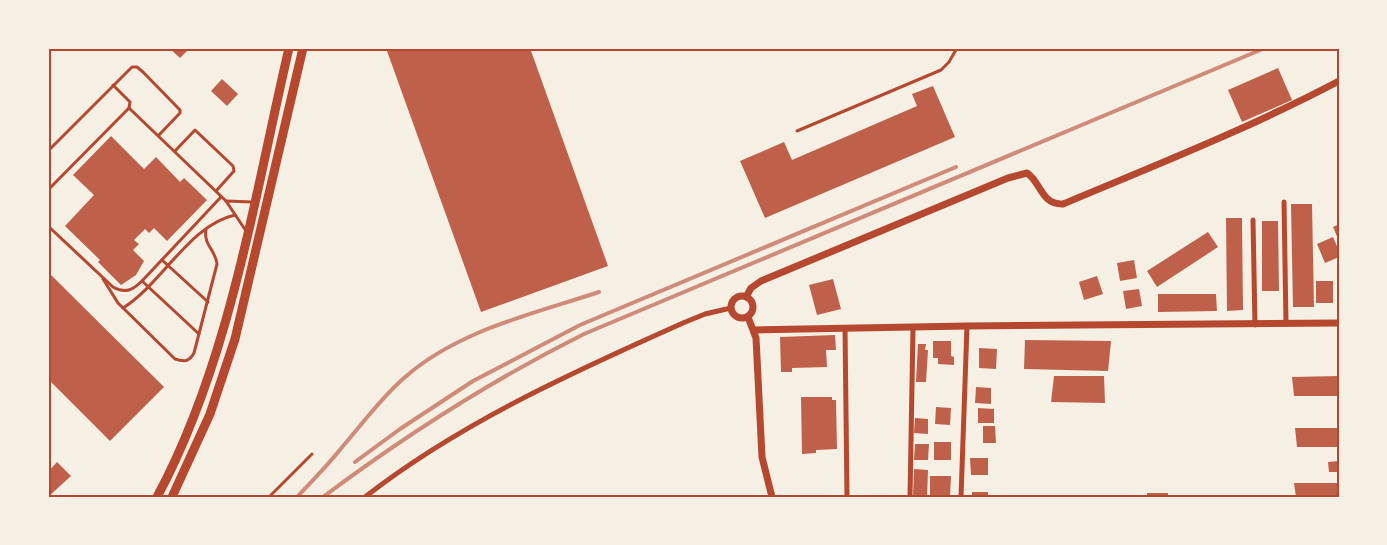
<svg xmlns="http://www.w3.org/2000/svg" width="1387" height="545" font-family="'Work Sans',sans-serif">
	<rect width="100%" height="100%" fill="#f6efe4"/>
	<g fill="#bf614a">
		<path d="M169 48H190L180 58Z"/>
		<path d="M395 48H530L608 266 481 312 387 51Z"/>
		<path d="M1278 68 1292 100 1242 122 1228 90Z"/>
		<path d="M222 79 238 94 227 106 211 91Z"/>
		<path d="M933 86 955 137 765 218 740 161 784 142 792 160 917 106 912 94Z"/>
		<path d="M111 136 144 169 156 157 180 182 184 178 207 200 167 241 154 228 149 233 145 229 134 240 139 244 133 250 144 261 136 275 121 285 98 262 100 260 65 226 94 195 73 175Z"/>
		<path d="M1291 204H1312L1314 307H1293Z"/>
		<path d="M1226 218H1242L1243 310 1227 311Z"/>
		<path d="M1262 221H1278L1279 291H1262Z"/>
		<path d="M1339 224V241L1333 227Z"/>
		<path d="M1208 232 1218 247 1157 287 1147 271Z"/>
		<path d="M1333 237 1339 251V257L1325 263 1317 244Z"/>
		<path d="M1134 260 1137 278 1120 281 1117 263Z"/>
		<path d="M48 272 164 387 110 441 48 379Z"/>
		<path d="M1097 276 1103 294 1084 300 1079 282Z"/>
		<path d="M833 279 841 309 817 315 809 285Z"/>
		<rect x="1316" y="281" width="17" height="22"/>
		<path d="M1139 289 1142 306 1126 309 1123 291Z"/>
		<path d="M1158 294H1216L1217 311 1158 312Z"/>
		<path d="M835 335 836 350H826L827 367 792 368V372H781L780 337Z"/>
		<path d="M1025 340 1111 341 1108 371 1024 369Z"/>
		<path d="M933 341H951V356L954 357V365L938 364V358H933Z"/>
		<path d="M918 344H926L925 350H928L926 382H916Z"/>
		<path d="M979 348 997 349 996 369 979 368Z"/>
		<path d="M1054 376H1104L1105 403 1051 402Z"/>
		<path d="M1339 376V396H1294L1292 377Z"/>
		<path d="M976 387 991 388V404L975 403Z"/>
		<path d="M801 397H832V400H836L837 449 816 450V453L802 454Z"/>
		<path d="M936 407 951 408 950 425 935 424Z"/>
		<path d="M978 408 994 409V423H978Z"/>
		<path d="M915 418 928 419V434L914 433Z"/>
		<path d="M983 426H995L996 443H983Z"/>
		<path d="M1295 428H1339V447H1297Z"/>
		<rect x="934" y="442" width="17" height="18"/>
		<path d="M915 444H929L928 460H914Z"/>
		<path d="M970 458H988V475H971Z"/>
		<path d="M1339 461V472H1329L1328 462Z"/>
		<path d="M57 462 71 476 48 497V472Z"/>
		<path d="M914 469 928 470 927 497H913Z"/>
		<path d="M930 476H951L950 496H930Z"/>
		<path d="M1294 483H1339V497H1296Z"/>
		<rect x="972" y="492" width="16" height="5"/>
		<rect x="1147" y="493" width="21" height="4"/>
	</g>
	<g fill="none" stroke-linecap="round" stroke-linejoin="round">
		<g stroke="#b5482f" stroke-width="3">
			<path d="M113 85 130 102 129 108"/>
			<path d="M797 131 941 70 949 62 957 48"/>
			<path d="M48 151 132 67H137L143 72 180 110V113L159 135"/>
			<path d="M175 151 195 130 233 166 234 171 216 191"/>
			<path d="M48 190 129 108 226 201 246 231"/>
			<path d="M226 201 252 202"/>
			<path d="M48 226 113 287C125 294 133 290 142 281L221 197"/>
			<path d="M162 260 208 302"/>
			<path d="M103 279 118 303 175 359C184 362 189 362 194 353L217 264C216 251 203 244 206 230"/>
			<path d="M142 281 199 334"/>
			<path d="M123 308C162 284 189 225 235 215"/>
			<path d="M269 497 312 454"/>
		</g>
		<g stroke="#b5482f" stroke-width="5">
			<path d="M1284 202 1286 324"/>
			<path d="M1253 220 1255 325"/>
			<path d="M845 328 847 497"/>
			<path d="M365 497C460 423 573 372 683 323L705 314 731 308"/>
			<path d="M910 497 913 327"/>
			<path d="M961 497 967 326"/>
		</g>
		<g stroke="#b5482f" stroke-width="7">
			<circle cx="742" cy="307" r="11"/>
			<path d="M746 297 751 288 761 281 1008 178 1027 173C1041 182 1041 205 1063 204 1156 165 1250 128 1339 81"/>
			<path d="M748 317 756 338 762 457 772 497"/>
			<path d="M755 330 967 326 1339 323"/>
		</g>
		<g stroke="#b5482f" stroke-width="9">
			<path d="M157 497C230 361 254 198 289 48"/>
			<path d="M172 497 210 414 235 339 303 48"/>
		</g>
		<g stroke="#cf8b77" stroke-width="4">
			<path d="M355 462 400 429 473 381 580 325 956 167"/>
			<path d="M297 497C313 480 329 464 343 446 363 423 381 398 404 378 458 330 533 314 599 292"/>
			<path d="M323 497C406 435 492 380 584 334L1265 48"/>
		</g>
	</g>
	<rect width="1387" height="545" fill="none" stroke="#f6efe4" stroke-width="99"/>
	<rect x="50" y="50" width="1288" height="446" fill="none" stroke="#b5482f" stroke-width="2"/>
</svg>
